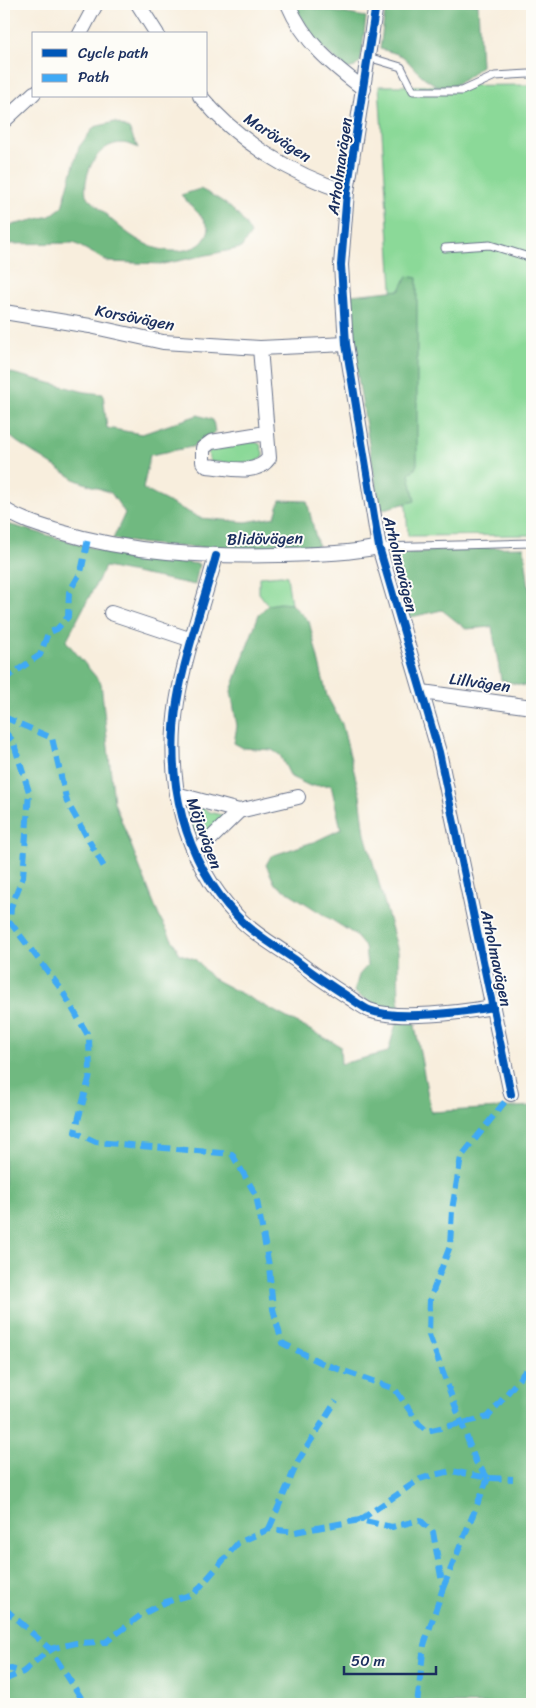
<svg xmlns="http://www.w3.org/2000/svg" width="536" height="1708" font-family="Sriracha,sans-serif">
	<rect width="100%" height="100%" fill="#fdfcf7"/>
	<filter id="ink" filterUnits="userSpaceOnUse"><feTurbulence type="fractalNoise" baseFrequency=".02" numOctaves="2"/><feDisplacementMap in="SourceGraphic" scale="10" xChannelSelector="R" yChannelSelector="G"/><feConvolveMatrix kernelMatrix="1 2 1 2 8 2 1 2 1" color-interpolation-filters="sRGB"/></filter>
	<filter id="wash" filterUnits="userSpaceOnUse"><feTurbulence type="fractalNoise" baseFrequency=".0096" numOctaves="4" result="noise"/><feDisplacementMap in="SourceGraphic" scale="20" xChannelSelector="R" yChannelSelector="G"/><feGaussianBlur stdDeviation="1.12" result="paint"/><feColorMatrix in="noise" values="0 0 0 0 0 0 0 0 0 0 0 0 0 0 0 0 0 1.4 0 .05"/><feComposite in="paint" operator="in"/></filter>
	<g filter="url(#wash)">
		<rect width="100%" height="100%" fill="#f8eedd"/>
		<g fill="#8bd998" stroke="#53847b">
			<path d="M532 85V535L408 536 379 86Z"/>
			<path d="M251 441 260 444 264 456 255 463 210 462 208 453 214 447Z"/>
			<path d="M281 575 287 576 291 604 268 605 259 593V577Z"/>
			<path d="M194 803 210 812 225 816 201 837 193 830 186 809Z"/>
		</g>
		<g fill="#70b980" stroke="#46746f">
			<path d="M386 4H478L481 66C459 85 444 97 419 73 413 68 408 60 402 56 396 53 387 51 380 49Z"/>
			<path d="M293 5 366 17 361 61 355 67 347 69 321 47Z"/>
			<path d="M115 122 129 129 138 148C106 130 82 167 86 195 112 220 145 258 185 250 199 247 205 243 209 229L201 216 181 195 200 189C223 200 239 211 251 234L241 248 163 264 109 262 74 243 4 244V227L50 216 62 207 79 147 94 127Z"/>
			<path d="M407 276 417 278V464L415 469 409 474 415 501 380 510 351 335V295L400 290Z"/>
			<path d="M4 371 85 392 103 394 107 428 142 434 198 415 213 420 215 432 192 447 150 455 143 489 200 518 246 522 275 517 280 500 307 501 318 546C250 548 181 551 113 539L125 513 111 493 76 480 17 442 4 431Z"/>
			<path d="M4 523 115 554 199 564 195 585 105 567 66 641 101 683 114 802 159 916 180 954 195 959 212 978 340 1046 341 1064 388 1052 397 1020H414L431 1112 532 1106V1704H4Z"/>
			<path d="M524 547 530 596H532V688L501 680 492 627 466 629 442 610 407 618 391 567 394 558 400 554 465 548Z"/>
			<path d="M280 603 291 604 309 621 327 696 342 724 360 795 365 834 398 951 399 1010 377 1006 354 992 359 975 367 966 365 947 354 934 275 884 266 865 271 856 316 841 341 829 331 785 310 786 291 777 280 755 272 750 243 748 234 743 237 726 231 691 259 614 268 605Z"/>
		</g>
	</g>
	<g filter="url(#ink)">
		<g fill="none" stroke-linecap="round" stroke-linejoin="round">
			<defs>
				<g id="service">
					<path d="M368 57 401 67 413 91H462L495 76 529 74"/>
					<path d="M445 248 490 245 532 258"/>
					<path d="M379 547 532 543"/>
				</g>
				<g id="minor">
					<path d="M138 4 157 34"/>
					<path d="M288 4C304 42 332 65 364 89"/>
					<path d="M376 4 347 192 341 265 346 344 379 547 439 752 511 1094"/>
					<path d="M80 34 96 4"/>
					<path d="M200 96C238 141 290 174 347 192"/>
					<path d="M4 121 34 93"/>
					<path d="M4 312 90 326 163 342 260 348 346 344"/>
					<path d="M260 348 269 458C256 477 226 467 207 466L203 462V448L211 442 266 433"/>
					<path d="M4 509C20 520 39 525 57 531 130 553 204 557 280 555 314 554 346 554 379 547"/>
					<path d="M216 556C203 604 185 653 177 702 165 780 183 859 237 916 252 933 276 946 294 959 312 973 331 986 350 998 356 1002 363 1007 369 1010 397 1021 463 1012 493 1007"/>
					<path d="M111 613 192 640"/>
					<path d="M422 692 532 707"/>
					<path d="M176 794 239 811"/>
					<path d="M195 854 239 811 298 797"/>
				</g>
			</defs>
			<use href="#service" stroke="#68728a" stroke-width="9"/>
			<use href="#minor" stroke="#68728a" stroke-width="16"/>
			<use href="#service" stroke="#fff" stroke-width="7"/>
			<use href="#minor" stroke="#fff" stroke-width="14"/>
			<g stroke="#3fa9f5" stroke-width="6" stroke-dasharray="12 6" stroke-linecap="butt">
				<path d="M4 675 6 678 40 655 48 633 57 629 68 617 69 592 81 572 88 539"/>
				<path d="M4 717 52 738 67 802 104 867"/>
				<path d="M4 731 13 741 29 792 23 877 11 907 10 922 61 989 89 1037 90 1075 75 1132 96 1142 232 1154 256 1195 269 1266 273 1309 282 1343 324 1364 395 1389 419 1424 427 1431 488 1417 532 1363"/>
				<path d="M488 1478 476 1462 429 1335 430 1299 450 1246 452 1210 461 1157 511 1094"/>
				<path d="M360 1520 420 1479 433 1475 452 1471 488 1478 513 1479"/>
				<path d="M269 1529 298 1461 336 1401"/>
				<path d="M443 1588 488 1478"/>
				<path d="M4 1608 50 1649 85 1704"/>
				<path d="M4 1667 23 1672"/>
				<path d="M4 1680 23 1672 50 1649 76 1643 106 1642 141 1615 166 1602 194 1594 238 1543 269 1529 295 1532 360 1520 392 1527 420 1520 433 1532 443 1588 424 1645 417 1704"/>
			</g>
			<defs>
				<g id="cycleway">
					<path d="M376 4 347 192 341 265 346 344 379 547 439 752 511 1094"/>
					<path d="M216 556C203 604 185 653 177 702 165 780 183 859 237 916 252 933 276 946 294 959 312 973 331 986 350 998 356 1002 363 1007 369 1010 397 1021 463 1012 493 1007"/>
				</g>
			</defs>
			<use href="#cycleway" stroke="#fdfcf7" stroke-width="11"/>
			<use href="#cycleway" stroke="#0057b8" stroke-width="8"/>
		</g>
	</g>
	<g text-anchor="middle" stroke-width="4" stroke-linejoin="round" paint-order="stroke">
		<g font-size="16" fill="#1b2f5e" stroke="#fdfcf7">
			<text transform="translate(278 137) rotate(33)" y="6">Marövägen</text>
			<text transform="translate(339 166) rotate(-82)" y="6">Arholmavägen</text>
			<text transform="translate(135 317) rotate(11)" y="6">Korsövägen</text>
			<text transform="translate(265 538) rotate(-1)" y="6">Blidövägen</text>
			<text transform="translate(401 564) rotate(76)" y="6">Arholmavägen</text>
			<text transform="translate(480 682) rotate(8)" y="6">Lillvägen</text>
			<text transform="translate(205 833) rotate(70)" y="6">Möjavägen</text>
			<text transform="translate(497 958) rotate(78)" y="6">Arholmavägen</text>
		</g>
	</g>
	<rect width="536" height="1708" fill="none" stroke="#fdfcf7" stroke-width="20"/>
	<rect x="32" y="32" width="175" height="65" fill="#fdfcf7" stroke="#a3aaba"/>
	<rect x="42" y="49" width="25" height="8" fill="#0057b8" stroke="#a3aaba"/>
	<text x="78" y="58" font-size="15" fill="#1b2f5e">Cycle path</text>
	<rect x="42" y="74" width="25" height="8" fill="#3fa9f5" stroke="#a3aaba"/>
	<text x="78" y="82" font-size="15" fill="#1b2f5e">Path</text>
	<path d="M344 1666v8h92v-8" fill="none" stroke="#1b2f5e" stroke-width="2.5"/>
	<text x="351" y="1666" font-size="15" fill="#1b2f5e" stroke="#fdfcf7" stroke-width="4" paint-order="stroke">50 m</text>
</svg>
